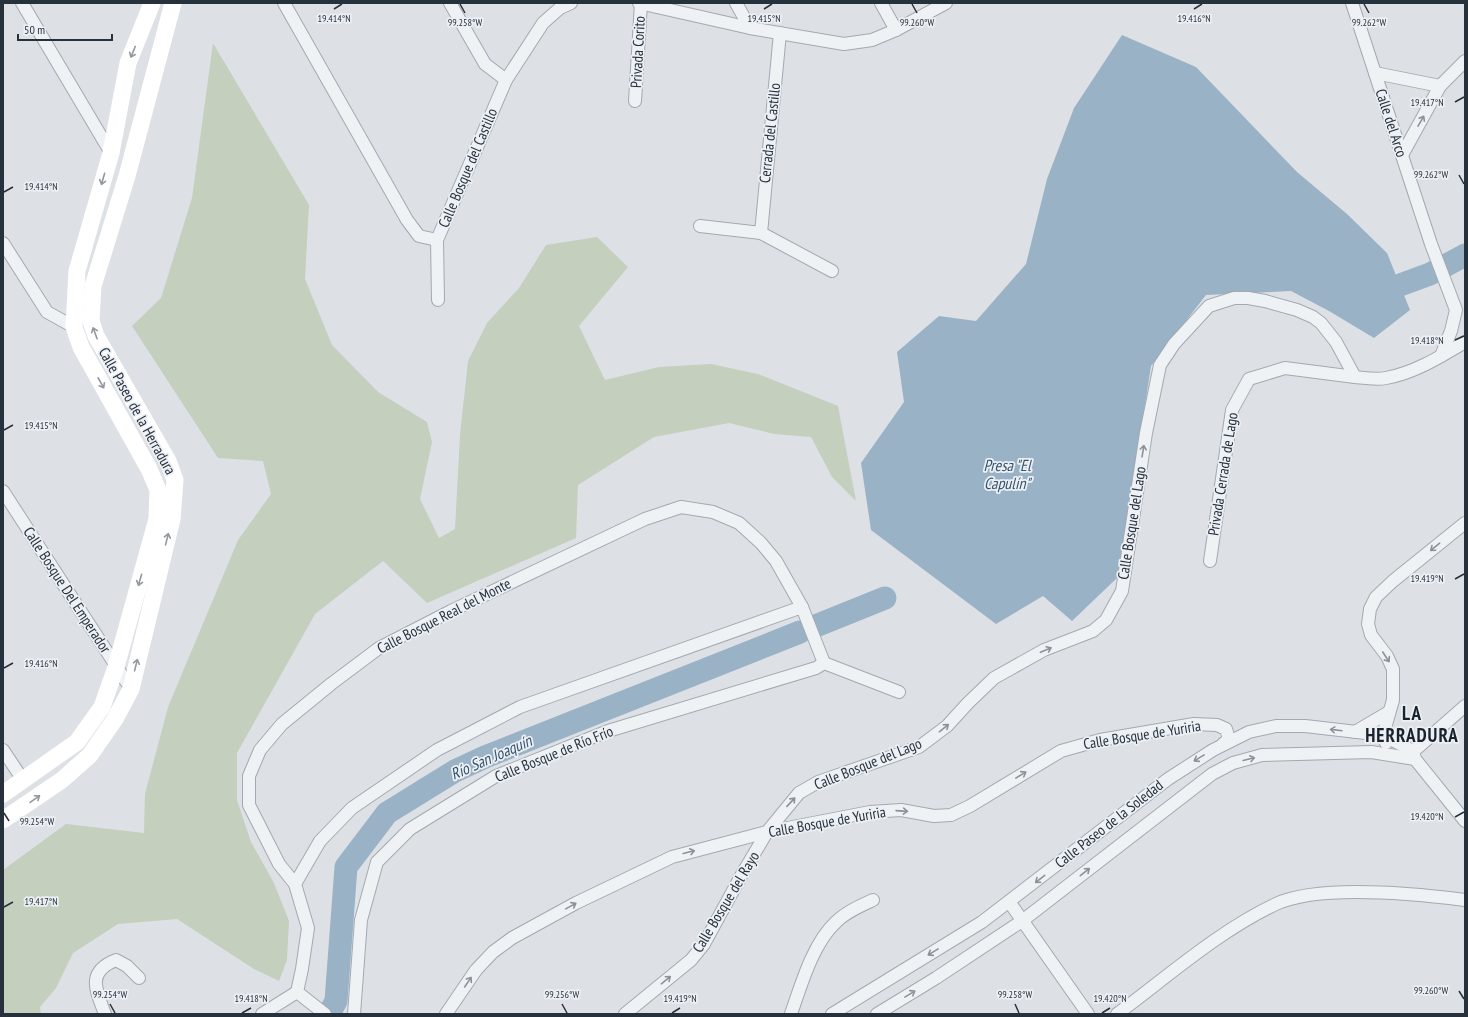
<svg xmlns="http://www.w3.org/2000/svg" width="1468" height="1017" font-family="'PT Sans Narrow',sans-serif">
	<rect width="100%" height="100%" fill="#dde1e6"/>
	<path fill="#c4cfbe" d="M213 43 309 205 305 279 332 345 378 392 427 422 432 442 420 499 439 538 455 529 460 435 468 361 487 323 519 288 546 245 597 237 628 267 579 326 605 380 659 367 711 364 758 374 838 406 856 501 832 477 811 437 774 434 729 423 654 437 578 485 576 538 427 603 383 561 315 614 237 753V800L251 842 274 883 289 921 287 960 279 981 254 969 177 919 118 924 73 953 56 988 40 1007 41 1014H3V870L66 824 144 833 145 794 168 707 238 540 271 494 263 461 218 458 132 326 161 298 192 198Z"/>
	<path fill="#99b2c5" d="M1122 35 1196 67 1297 172 1347 214 1387 253 1410 310 1374 338 1329 311 1291 291 1206 295 1151 366 1118 577 1072 621 1043 596 996 624 871 530 861 463 904 402 897 352 939 316 976 321 1026 264 1047 179 1074 108Z"/>
	<g fill="none" stroke-linecap="round" stroke-linejoin="round">
		<g stroke="#99b2c5" stroke-width="23">
			<path d="M1400 285 1430 274 1465 255"/>
			<path d="M818 625 885 598"/>
			<path d="M330 1012 336 1001 346 867 387 813 455 771 485 757 800 632"/>
		</g>
		<defs>
			<g id="minor">
				<path d="M22 3 111 153"/>
				<path d="M284 3 407 220 419 236 437 240"/>
				<path d="M450 3 485 64 506 80"/>
				<path d="M639 3 750 28 844 44 872 40 896 30 946 3"/>
				<path d="M736 3 750 28"/>
				<path d="M881 3 896 30"/>
				<path d="M1352 3 1431 244 1456 310 1451 331 1441 356"/>
				<path d="M1375 73 1440 86"/>
				<path d="M635 101 641 3"/>
				<path d="M1402 155 1440 86 1465 61"/>
				<path d="M700 226 761 233 832 271"/>
				<path d="M761 233 780 33"/>
				<path d="M3 243 47 312 74 327"/>
				<path d="M438 300 437 240 506 80 543 23 560 8 571 3"/>
				<path d="M3 491 131 689"/>
				<path d="M1210 561 1232 410 1249 379 1285 368 1355 377"/>
				<path d="M1355 732 1389 712"/>
				<path d="M1386 743 1383 735 1393 700V669L1387 656 1371 635 1368 624 1370 609 1376 597 1393 581 1465 523"/>
				<path d="M3 750 23 780"/>
				<path d="M1407 757 1465 706"/>
				<path d="M295 884 320 841 352 808 437 750 520 707 802 607"/>
				<path d="M1010 903 1088 1014"/>
				<path d="M105 1014C96 990 86 972 116 960L127 966 139 978"/>
				<path d="M262 1014 297 992"/>
				<path d="M325 1014 297 992 302 969 308 928 295 884 279 864 249 805V776L260 750 282 724 331 684 379 648 451 611 645 519 681 507 713 512 739 523 761 543 776 561 802 607 824 663"/>
				<path d="M354 1014 361 920 377 862 410 829 496 776 608 731 816 668 824 663 899 692"/>
				<path d="M446 1014 476 970 493 952 512 938 576 903 672 857 767 832 870 812 901 810 934 816 951 815 970 806 1061 751 1100 740 1194 724 1217 725 1226 729 1229 739 1223 744"/>
				<path d="M625 1014 691 960 704 944 741 876 767 832 799 793 818 782 919 747 947 726 968 703 994 678 1044 650 1093 631 1106 620 1122 591 1146 433 1160 365 1174 344 1209 306 1234 298H1248L1265 301 1297 310 1313 317 1321 323 1336 342 1355 377C1365 378 1376 380 1386 378 1414 373 1440 357 1465 342"/>
				<path d="M791 1014C801 985 813 943 836 922 846 912 860 906 873 900"/>
				<path d="M832 1014 982 922 1168 779 1213 750 1249 732 1276 726H1305L1383 735 1413 751 1415 759 1465 821"/>
				<path d="M877 1014 936 978 1022 921 1212 774 1233 763 1262 755 1371 752 1415 759"/>
				<path d="M1117 1014C1167 977 1220 930 1276 904 1320 884 1417 894 1465 900"/>
			</g>
		</defs>
		<use href="#minor" stroke="#a3a9b0" stroke-width="14"/>
		<use href="#minor" stroke="#eff2f5" stroke-width="12"/>
		<g stroke="#fff" stroke-width="17">
			<path d="M3 794 77 742 102 707 116 667 157 519 158 490 149 469 81 347 74 327 77 271 111 153 128 63 152 3"/>
			<path d="M3 820 62 780 90 755 115 719 131 689 172 519 175 480 168 461 96 336 91 321 93 286 127 176 173 3"/>
		</g>
	</g>
	<defs><path id="oneway-shaft" d="M-6 0H5M1.5-3L5.5 0L1.5 3" fill="none" stroke-width="1.6" stroke-linecap="round" stroke-linejoin="round"/></defs>
	<g stroke="#93989e">
		<use href="#oneway-shaft" transform="translate(133 52) rotate(112)"/>
		<use href="#oneway-shaft" transform="translate(103 179) rotate(106)"/>
		<use href="#oneway-shaft" transform="translate(95 333) rotate(-110)"/>
		<use href="#oneway-shaft" transform="translate(101 383) rotate(61)"/>
		<use href="#oneway-shaft" transform="translate(167 539) rotate(-76)"/>
		<use href="#oneway-shaft" transform="translate(140 580) rotate(106)"/>
		<use href="#oneway-shaft" transform="translate(136 665) rotate(-76)"/>
		<use href="#oneway-shaft" transform="translate(35 799) rotate(-35)"/>
	</g>
	<g stroke="#8b9298">
		<use href="#oneway-shaft" transform="translate(1421 121) rotate(-60)"/>
		<use href="#oneway-shaft" transform="translate(1143 451) rotate(-81)"/>
		<use href="#oneway-shaft" transform="translate(1435 547) rotate(141)"/>
		<use href="#oneway-shaft" transform="translate(1046 650) rotate(-23)"/>
		<use href="#oneway-shaft" transform="translate(1386 657) rotate(57)"/>
		<use href="#oneway-shaft" transform="translate(944 728) rotate(-39)"/>
		<use href="#oneway-shaft" transform="translate(1336 730) rotate(-173)"/>
		<use href="#oneway-shaft" transform="translate(1199 758) rotate(149)"/>
		<use href="#oneway-shaft" transform="translate(1249 759) rotate(-14)"/>
		<use href="#oneway-shaft" transform="translate(1021 775) rotate(-31)"/>
		<use href="#oneway-shaft" transform="translate(791 802) rotate(-47)"/>
		<use href="#oneway-shaft" transform="translate(902 811) rotate(4)"/>
		<use href="#oneway-shaft" transform="translate(689 852) rotate(-14)"/>
		<use href="#oneway-shaft" transform="translate(1085 872) rotate(-38)"/>
		<use href="#oneway-shaft" transform="translate(1040 879) rotate(142)"/>
		<use href="#oneway-shaft" transform="translate(571 906) rotate(-29)"/>
		<use href="#oneway-shaft" transform="translate(933 952) rotate(149)"/>
		<use href="#oneway-shaft" transform="translate(666 980) rotate(-39)"/>
		<use href="#oneway-shaft" transform="translate(468 982) rotate(-56)"/>
		<use href="#oneway-shaft" transform="translate(910 994) rotate(-31)"/>
	</g>
	<path fill="none" stroke="#27313c" stroke-width="1.5" d="M460 4 465 13M912 4 917 13M1364 4 1369 13M334 9 342 4M764 9 772 4M1194 9 1202 4M1455 102 1464 97M1459 175 1464 184M4 192 13 187M1455 340 1464 336M4 430 13 425M1455 579 1464 574M4 668 13 663M4 813 9 821M1455 817 1464 812M4 907 13 902M1459 991 1464 999M110 1004 115 1013M562 1004 567 1013M1015 1004 1019 1013M242 1013 251 1008M672 1013 680 1008M1102 1013 1110 1008"/>
	<g text-anchor="middle" stroke-width="3.5" stroke-linejoin="round" paint-order="stroke">
		<g font-size="15" fill="#27313c" stroke="#ecf0f4">
			<text transform="translate(638 52) rotate(-87)" y="5">Privada Corito</text>
			<text transform="translate(1391 123) rotate(72)" y="5">Calle del Arco</text>
			<text transform="translate(770 133) rotate(-84)" y="5">Cerrada del Castillo</text>
			<text transform="translate(468 168) rotate(-67)" y="5">Calle Bosque del Castillo</text>
			<text transform="translate(137 411) rotate(61)" y="5">Calle Paseo de la Herradura</text>
			<text transform="translate(1223 474) rotate(-81)" y="5">Privada Cerrada de Lago</text>
			<text transform="translate(1132 523) rotate(-81)" y="5">Calle Bosque del Lago</text>
			<text transform="translate(67 590) rotate(57)" y="5">Calle Bosque Del Emperador</text>
			<text transform="translate(444 616) rotate(-27)" y="5">Calle Bosque Real del Monte</text>
			<text transform="translate(1142 735) rotate(-9)" y="5">Calle Bosque de Yuriria</text>
			<text transform="translate(554 754) rotate(-22)" y="5">Calle Bosque de Río Frío</text>
			<text transform="translate(868 764) rotate(-22)" y="5">Calle Bosque del Lago</text>
			<text transform="translate(827 822) rotate(-10)" y="5">Calle Bosque de Yuriria</text>
			<text transform="translate(1109 824) rotate(-38)" y="5">Calle Paseo de la Soledad</text>
			<text transform="translate(726 902) rotate(-59)" y="5">Calle Bosque del Rayo</text>
		</g>
		<g font-size="16" font-style="italic" fill="#34536d" stroke="#ecf0f4">
			<text x="1007" y="471">Presa "El<tspan x="1007" dy="18">Capulín"</tspan></text>
			<text transform="translate(491 757) rotate(-24)" y="6">Río San Joaquín</text>
		</g>
		<g font-size="19" font-weight="bold" letter-spacing="1" fill="#1a222c" stroke="#ecf0f4">
			<text x="1412" y="720">LA<tspan x="1412" dy="22">HERRADURA</tspan></text>
		</g>
	</g>
	<g font-size="10" text-anchor="middle" fill="#27313c" stroke="#ecf0f4" stroke-width="3.5" stroke-linejoin="round" paint-order="stroke">
		<text x="334" y="22">19.414°N</text>
		<text x="764" y="22">19.415°N</text>
		<text x="1194" y="22">19.416°N</text>
		<text x="465" y="26">99.258°W</text>
		<text x="917" y="26">99.260°W</text>
		<text x="1369" y="26">99.262°W</text>
		<text x="1427" y="106">19.417°N</text>
		<text x="1431" y="178">99.262°W</text>
		<text x="41" y="190">19.414°N</text>
		<text x="1427" y="344">19.418°N</text>
		<text x="41" y="429">19.415°N</text>
		<text x="1427" y="582">19.419°N</text>
		<text x="41" y="667">19.416°N</text>
		<text x="1427" y="820">19.420°N</text>
		<text x="37" y="825">99.254°W</text>
		<text x="41" y="905">19.417°N</text>
		<text x="1431" y="994">99.260°W</text>
		<text x="110" y="998">99.254°W</text>
		<text x="562" y="998">99.256°W</text>
		<text x="1015" y="998">99.258°W</text>
		<text x="251" y="1002">19.418°N</text>
		<text x="680" y="1002">19.419°N</text>
		<text x="1110" y="1002">19.420°N</text>
	</g>
	<rect width="1468" height="1017" fill="none" stroke="#27313c" stroke-width="8"/>
	<path d="M18 34v6h94v-6" fill="none" stroke="#27313c" stroke-width="2"/>
	<text x="24" y="34" font-size="12" fill="#27313c" stroke="#ecf0f4" stroke-width="3" paint-order="stroke">50 m</text>
</svg>
